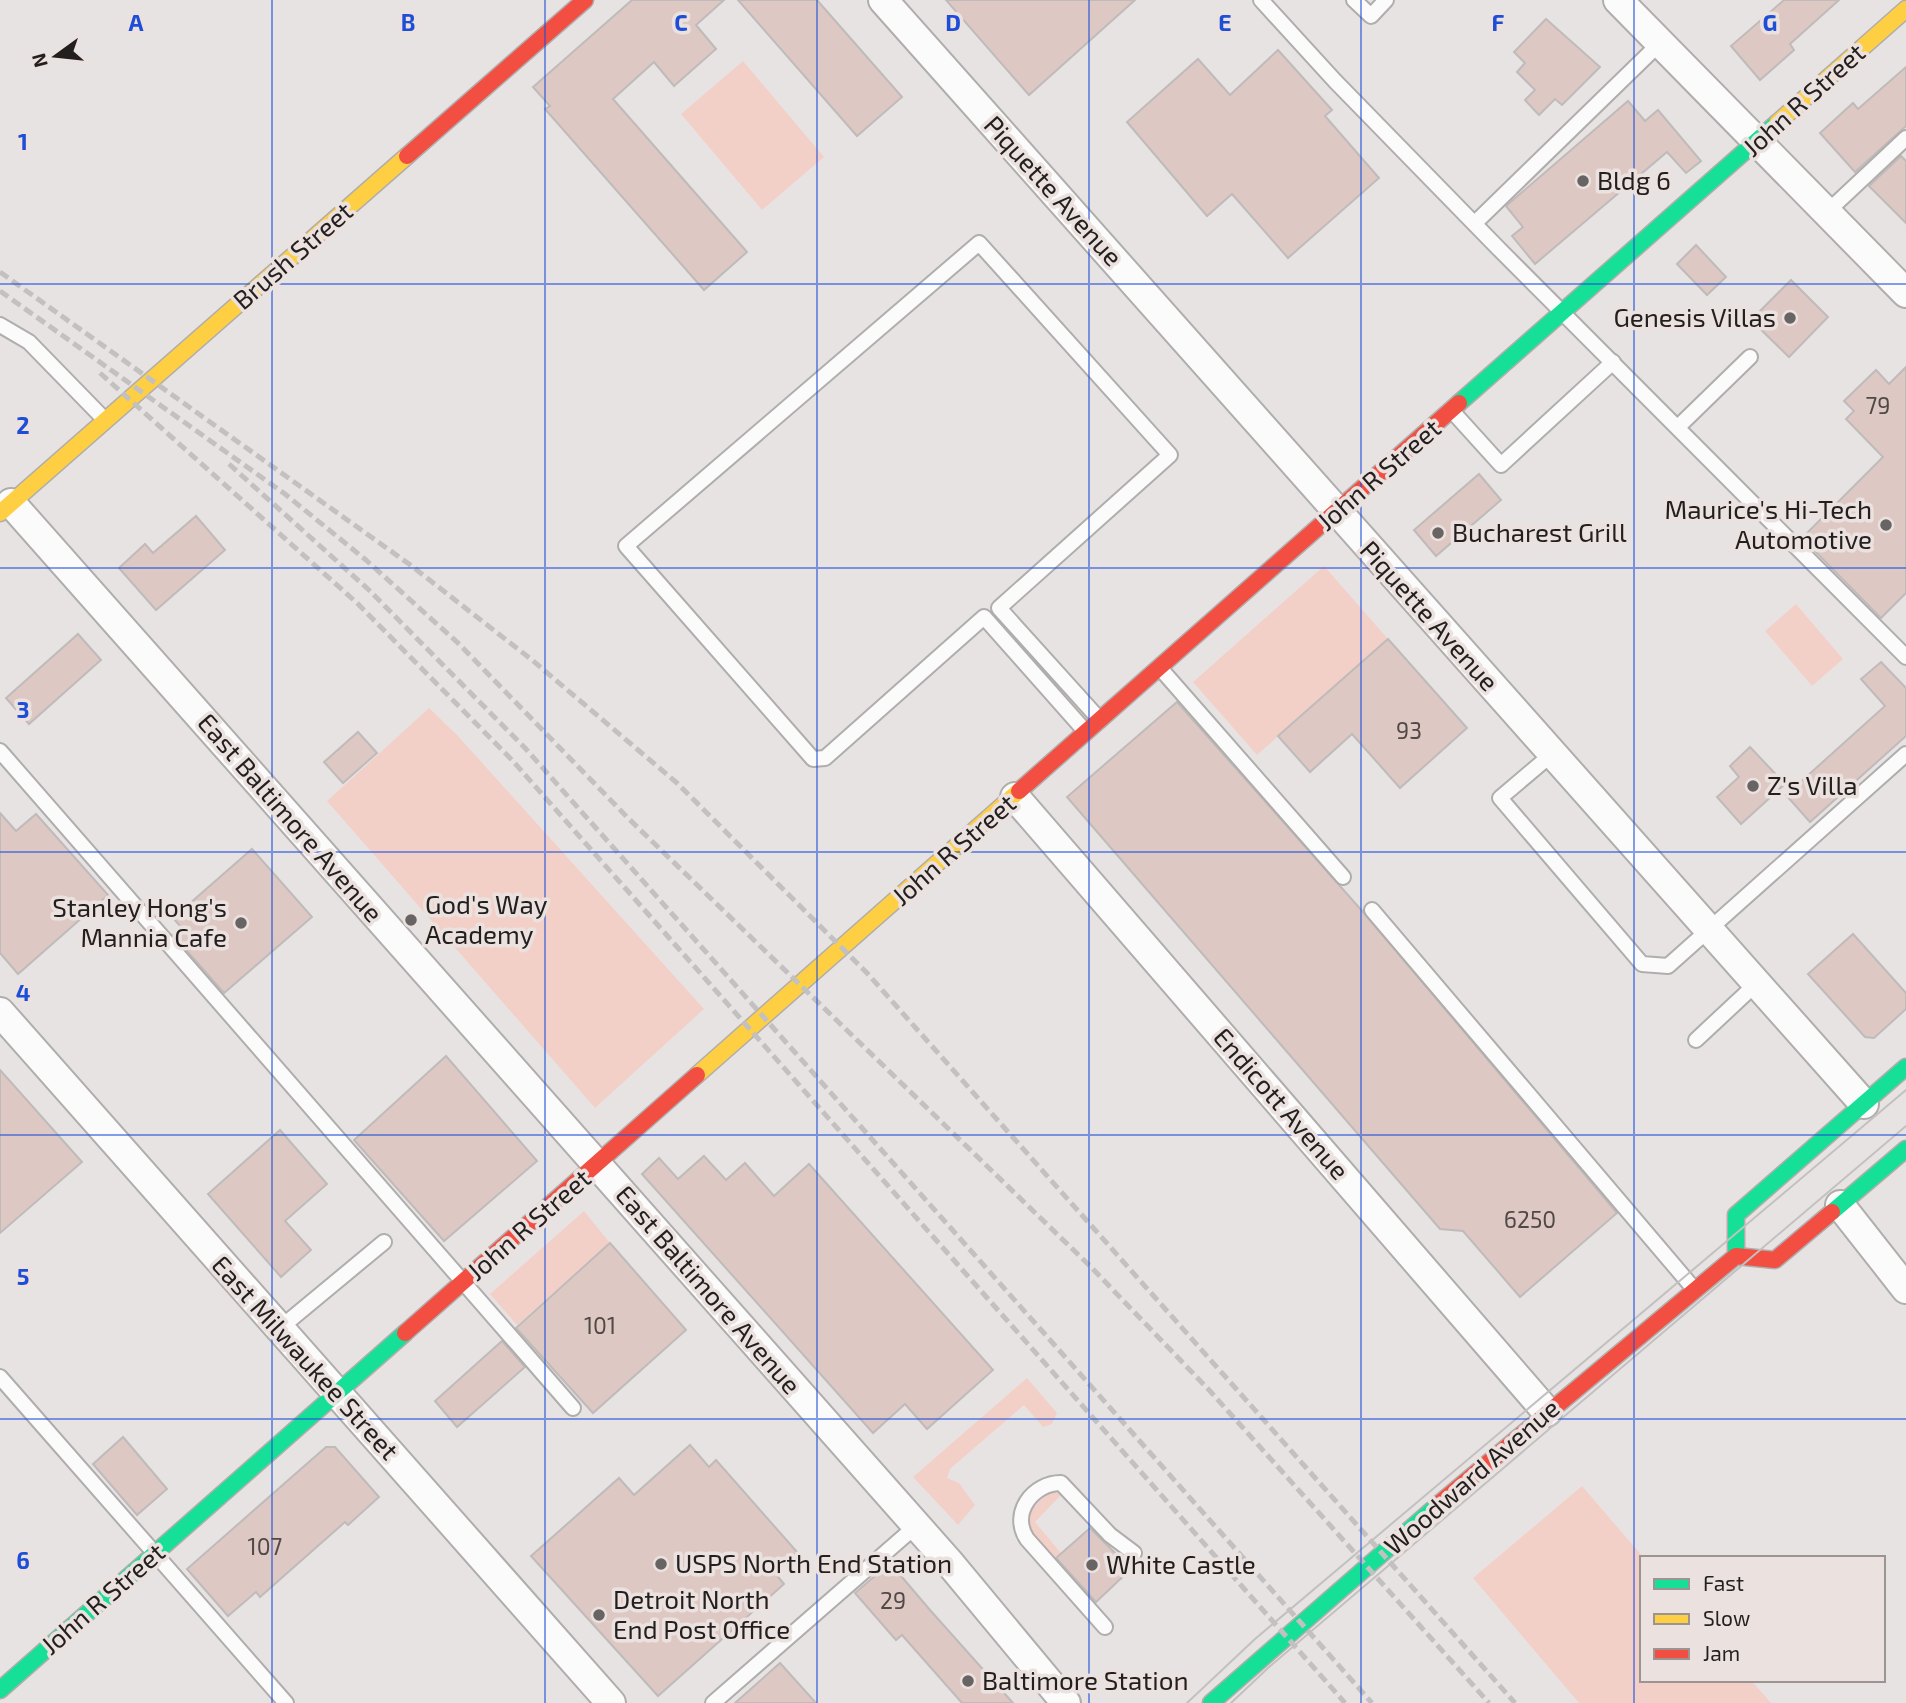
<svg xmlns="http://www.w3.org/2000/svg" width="1906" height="1703" font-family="'Exo 2',sans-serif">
	<rect width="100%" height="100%" fill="#e8e3e3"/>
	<g fill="#f3d0c7">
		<path d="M743 61 824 157 762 210 681 114Z"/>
		<path d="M1324 566 1388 639 1257 755 1193 682Z"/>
		<path d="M1796 604 1843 659 1812 686 1765 631Z"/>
		<path d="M429 708 457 735 704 1009 595 1108 327 801Z"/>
		<path d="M584 1211 610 1243 517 1325 490 1294Z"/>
		<path d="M1027 1378 1057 1413 1052 1424 1043 1427 1024 1405 950 1469 947 1478 959 1483 975 1505 958 1525 913 1477Z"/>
		<path d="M1582 1486 1644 1558 1642 1680H1751L1771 1703H1579L1473 1578Z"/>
		<path d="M1055 1491 1061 1495 1035 1522 1061 1553 1055 1558C1041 1542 1015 1524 1037 1504 1043 1498 1047 1493 1055 1491Z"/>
	</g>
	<g fill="#dec8c3" stroke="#bfbbbb" stroke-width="2">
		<path d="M632 0H724L696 25 716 49 674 86 654 62 613 99 747 252 704 290 545 109 550 106 533 87Z"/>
		<path d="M738 0H817L902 97 857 136Z"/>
		<path d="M946 0H1135L1029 95Z"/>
		<path d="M1784 0H1839L1790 44 1794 50 1760 80 1731 46Z"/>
		<path d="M1546 19 1600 67 1562 105 1555 99 1539 115 1525 100 1535 90 1517 72 1525 63 1514 52Z"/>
		<path d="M1278 50 1332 110 1325 116 1379 178 1288 258 1232 194 1207 216 1127 122 1198 59 1230 95Z"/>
		<path d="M1906 67V126L1855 172 1820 133 1853 103 1858 109Z"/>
		<path d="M1628 101 1645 121 1658 110 1701 161 1686 173 1667 152 1535 264 1512 236 1523 227 1506 206Z"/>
		<path d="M1901 156 1906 161V223L1869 186Z"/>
		<path d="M1696 245 1726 277 1707 295 1677 264Z"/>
		<path d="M1791 280 1828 317 1789 357 1751 320Z"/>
		<path d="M1906 367V593L1881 618 1802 538 1883 457 1846 419 1854 411 1844 401 1876 370 1889 384Z"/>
		<path d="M1479 474 1501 500 1436 556 1414 530Z"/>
		<path d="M196 516 225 550 156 610 119 568 145 544 153 553Z"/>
		<path d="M78 634 101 660 29 724 6 698Z"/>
		<path d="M1388 639 1467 728 1400 788 1352 734 1310 772 1278 736Z"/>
		<path d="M1881 662 1906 688V736L1810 822 1786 795 1885 706 1861 679Z"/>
		<path d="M1177 702 1363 912 1617 1213 1520 1297 1463 1231 1440 1229 1067 797Z"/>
		<path d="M358 732 377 753 343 783 324 762Z"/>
		<path d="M1750 747 1785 784 1741 824 1717 797 1739 777 1730 766Z"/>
		<path d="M0 813 16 831 36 814 108 895 18 974 0 953Z"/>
		<path d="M252 849 312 917 224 993 173 935 182 928 173 918Z"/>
		<path d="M1853 934 1906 993V1009L1874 1038 1865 1037 1808 974Z"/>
		<path d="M446 1056 537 1161 444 1241 354 1140Z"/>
		<path d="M0 1070 82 1162 0 1233Z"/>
		<path d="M280 1130 327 1184 285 1221 311 1250 281 1277 208 1194Z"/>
		<path d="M704 1156 726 1180 745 1163 774 1196 809 1164 993 1370 927 1429 905 1404 873 1433 642 1174 659 1158 678 1179Z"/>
		<path d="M610 1243 686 1330 593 1413 516 1328Z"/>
		<path d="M502 1341 525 1367 457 1427 435 1401Z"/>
		<path d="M123 1437 167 1489 137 1515 93 1464Z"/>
		<path d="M690 1445 709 1467 716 1460 797 1552 774 1572 784 1584 658 1696 531 1556 619 1478 634 1495Z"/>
		<path d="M326 1447H335L379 1497 348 1525 345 1522 260 1597 256 1592 228 1616 187 1569Z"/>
		<path d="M1090 1528 1131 1569 1096 1602 1056 1558Z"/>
		<path d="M890 1563 930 1610 1013 1703H962L902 1635 896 1640 855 1593Z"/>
		<path d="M780 1663 816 1703H735Z"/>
	</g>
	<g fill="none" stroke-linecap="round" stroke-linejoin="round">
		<defs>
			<g id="lane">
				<path d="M1261 0 1335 81 1498 248 1906 657"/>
				<path d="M1354 0 1371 16 1386 0"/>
				<path d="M1826 213 1906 138"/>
				<path d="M1475 223 1660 43"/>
				<path d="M0 325 29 342 105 420"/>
				<path d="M1453 412 1501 465 1613 362"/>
				<path d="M1678 427 1750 357"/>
				<path d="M1160 668 1343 877"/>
				<path d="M1085 731 984 617 825 758 813 759 626 546 979 243 1170 455 999 608 1100 720"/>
				<path d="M0 751 573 1408"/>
				<path d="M1552 754 1500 798 1642 964 1668 966 1906 754"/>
				<path d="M1372 910 1694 1289"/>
				<path d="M1696 1040 1757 983"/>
				<path d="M279 1329 384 1242"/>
				<path d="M0 1377 286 1703"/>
				<path d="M1105 1627 1027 1539C1010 1513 1033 1483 1061 1483L1110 1535 1134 1553"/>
				<path d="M713 1703 916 1526"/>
			</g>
			<g id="street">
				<path d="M883 0 1864 1104"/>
				<path d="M1618 0 1906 293"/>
				<path d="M11 503 948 1561 1066 1703"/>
				<path d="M1015 797 1547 1412"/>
				<path d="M0 1012 611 1703"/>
				<path d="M1840 1205 1906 1289"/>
			</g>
			<g id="fast">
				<path d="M1459 403 1777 123"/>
				<path d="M1832 1212 1906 1149"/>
				<path d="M1736 1256V1215L1906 1067"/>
				<path d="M0 1690 405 1333"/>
				<path d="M1211 1703 1440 1503"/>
			</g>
			<g id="slow">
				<path d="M1777 123 1906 9"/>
				<path d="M0 513 407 156"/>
				<path d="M697 1075 1019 791"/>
			</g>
			<g id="jam">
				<path d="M407 156 585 0"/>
				<path d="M1019 791 1459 403"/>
				<path d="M405 1333 697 1075"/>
				<path d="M1440 1503 1736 1256 1775 1260 1832 1212"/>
			</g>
		</defs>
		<use href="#lane" stroke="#b0adad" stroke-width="18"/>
		<use href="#street" stroke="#b0adad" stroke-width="32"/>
		<use href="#fast" stroke="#b0adad" stroke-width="19"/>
		<use href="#slow" stroke="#b0adad" stroke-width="19"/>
		<use href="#jam" stroke="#b0adad" stroke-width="19"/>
		<use href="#lane" stroke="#fcfbfb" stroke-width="14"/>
		<use href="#street" stroke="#fcfbfb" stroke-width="28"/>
		<use href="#fast" stroke="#16e098" stroke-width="16"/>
		<use href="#slow" stroke="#ffcf43" stroke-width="16"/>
		<use href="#jam" stroke="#f24e42" stroke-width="16"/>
		<g stroke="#c2c0c0" stroke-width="2">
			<path d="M1187 1703 1255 1639 1906 1090"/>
			<path d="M1231 1703 1268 1668 1906 1126"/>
		</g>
		<g stroke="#c2c0c0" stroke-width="5" stroke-dasharray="10 5" stroke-linecap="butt">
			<path d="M0 272 409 564 532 660 677 783 867 973 1515 1703"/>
			<path d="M0 291 285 494 366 560 458 643 628 818 1090 1266 1210 1391 1489 1703"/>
			<path d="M100 373 357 603 512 760 1345 1703"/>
			<path d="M229 464 369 590 525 748 1372 1703"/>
		</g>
	</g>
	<path fill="none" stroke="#1d4ed8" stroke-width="2" stroke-opacity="0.55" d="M272 0V1703M545 0V1703M817 0V1703M1089 0V1703M1361 0V1703M1634 0V1703M0 284H1906M0 568H1906M0 852H1906M0 1135H1906M0 1419H1906"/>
	<g fill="#676463" stroke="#ebe2e0" stroke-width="2.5">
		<circle cx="1583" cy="181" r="7"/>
		<circle cx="1790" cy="318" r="7"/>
		<circle cx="1886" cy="525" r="7"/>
		<circle cx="1438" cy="533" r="7"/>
		<circle cx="1753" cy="786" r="7"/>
		<circle cx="411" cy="920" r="7"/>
		<circle cx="241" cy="923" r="7"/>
		<circle cx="661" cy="1564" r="7"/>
		<circle cx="1092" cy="1565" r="7"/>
		<circle cx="599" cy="1615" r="7"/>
		<circle cx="968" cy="1681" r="7"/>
	</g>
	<g text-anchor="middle" stroke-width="7" stroke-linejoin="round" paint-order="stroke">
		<g font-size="23" fill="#514947">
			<text x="1878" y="414">79</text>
			<text x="1409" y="739">93</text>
			<text x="1530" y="1228">6250</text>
			<text x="600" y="1334">101</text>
			<text x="265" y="1555">107</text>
			<text x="893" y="1609">29</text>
		</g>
		<g font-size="26" fill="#221f1e" stroke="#ebe2e0">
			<text transform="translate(1804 100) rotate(-42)" y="9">John R Street</text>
			<text transform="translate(1053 191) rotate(48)" y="9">Piquette Avenue</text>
			<text transform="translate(293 256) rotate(-41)" y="9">Brush Street</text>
			<text transform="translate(1379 475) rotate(-41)" y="9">John R Street</text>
			<text transform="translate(1429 616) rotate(48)" y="9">Piquette Avenue</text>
			<text transform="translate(290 818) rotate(49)" y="9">East Baltimore Avenue</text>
			<text transform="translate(954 850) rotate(-41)" y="9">John R Street</text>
			<text transform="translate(1281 1104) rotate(49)" y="9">Endicott Avenue</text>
			<text transform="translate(529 1225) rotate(-41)" y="9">John R Street</text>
			<text transform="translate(708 1290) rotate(49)" y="9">East Baltimore Avenue</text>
			<text transform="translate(305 1358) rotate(48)" y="9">East Milwaukee Street</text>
			<text transform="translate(1472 1477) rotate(-41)" y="9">Woodward Avenue</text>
			<text transform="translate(103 1599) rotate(-41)" y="9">John R Street</text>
		</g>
		<g font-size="26" fill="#221f1e" stroke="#ebe2e0" text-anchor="start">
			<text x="1597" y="190">Bldg 6</text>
			<text x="1776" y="327" text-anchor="end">Genesis Villas</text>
			<text x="1872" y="519" text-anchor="end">Maurice's Hi-Tech<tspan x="1872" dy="30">Automotive</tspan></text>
			<text x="1452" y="542">Bucharest Grill</text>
			<text x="1767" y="795">Z's Villa</text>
			<text x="425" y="914">God's Way<tspan x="425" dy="30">Academy</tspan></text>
			<text x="227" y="917" text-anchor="end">Stanley Hong's<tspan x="227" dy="30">Mannia Cafe</tspan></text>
			<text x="675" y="1573">USPS North End Station</text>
			<text x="1106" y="1574">White Castle</text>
			<text x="613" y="1609">Detroit North<tspan x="613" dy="30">End Post Office</tspan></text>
			<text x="982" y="1690">Baltimore Station</text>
		</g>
	</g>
	<g font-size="23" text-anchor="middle" font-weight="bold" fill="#1d4ed8" stroke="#ebe2e0" stroke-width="7" stroke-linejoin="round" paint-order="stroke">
		<text x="136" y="31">A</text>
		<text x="408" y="31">B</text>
		<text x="681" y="31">C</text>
		<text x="953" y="31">D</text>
		<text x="1225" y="31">E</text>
		<text x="1498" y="31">F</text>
		<text x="1770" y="31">G</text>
		<text x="23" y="150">1</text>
		<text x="23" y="434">2</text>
		<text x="23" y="718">3</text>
		<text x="23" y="1001">4</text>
		<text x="23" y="1285">5</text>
		<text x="23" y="1569">6</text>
	</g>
	<rect x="1640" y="1556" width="245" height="126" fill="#ebe2e0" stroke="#9b9492" stroke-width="2"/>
	<rect x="1654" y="1579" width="35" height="10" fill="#16e098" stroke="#9b9492" stroke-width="2"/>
	<text x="1703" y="1591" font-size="21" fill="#221f1e">Fast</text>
	<rect x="1654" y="1614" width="35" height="10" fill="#ffcf43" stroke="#9b9492" stroke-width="2"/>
	<text x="1703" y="1626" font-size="21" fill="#221f1e">Slow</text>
	<rect x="1654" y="1649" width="35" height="10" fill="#f24e42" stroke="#9b9492" stroke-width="2"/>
	<text x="1703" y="1661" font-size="21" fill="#221f1e">Jam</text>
	<g transform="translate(56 56) rotate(255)" stroke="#ebe2e0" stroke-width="5" paint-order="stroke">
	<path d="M0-5L12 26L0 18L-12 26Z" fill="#221f1e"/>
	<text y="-10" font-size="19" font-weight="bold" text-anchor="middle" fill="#221f1e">N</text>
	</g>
</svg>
